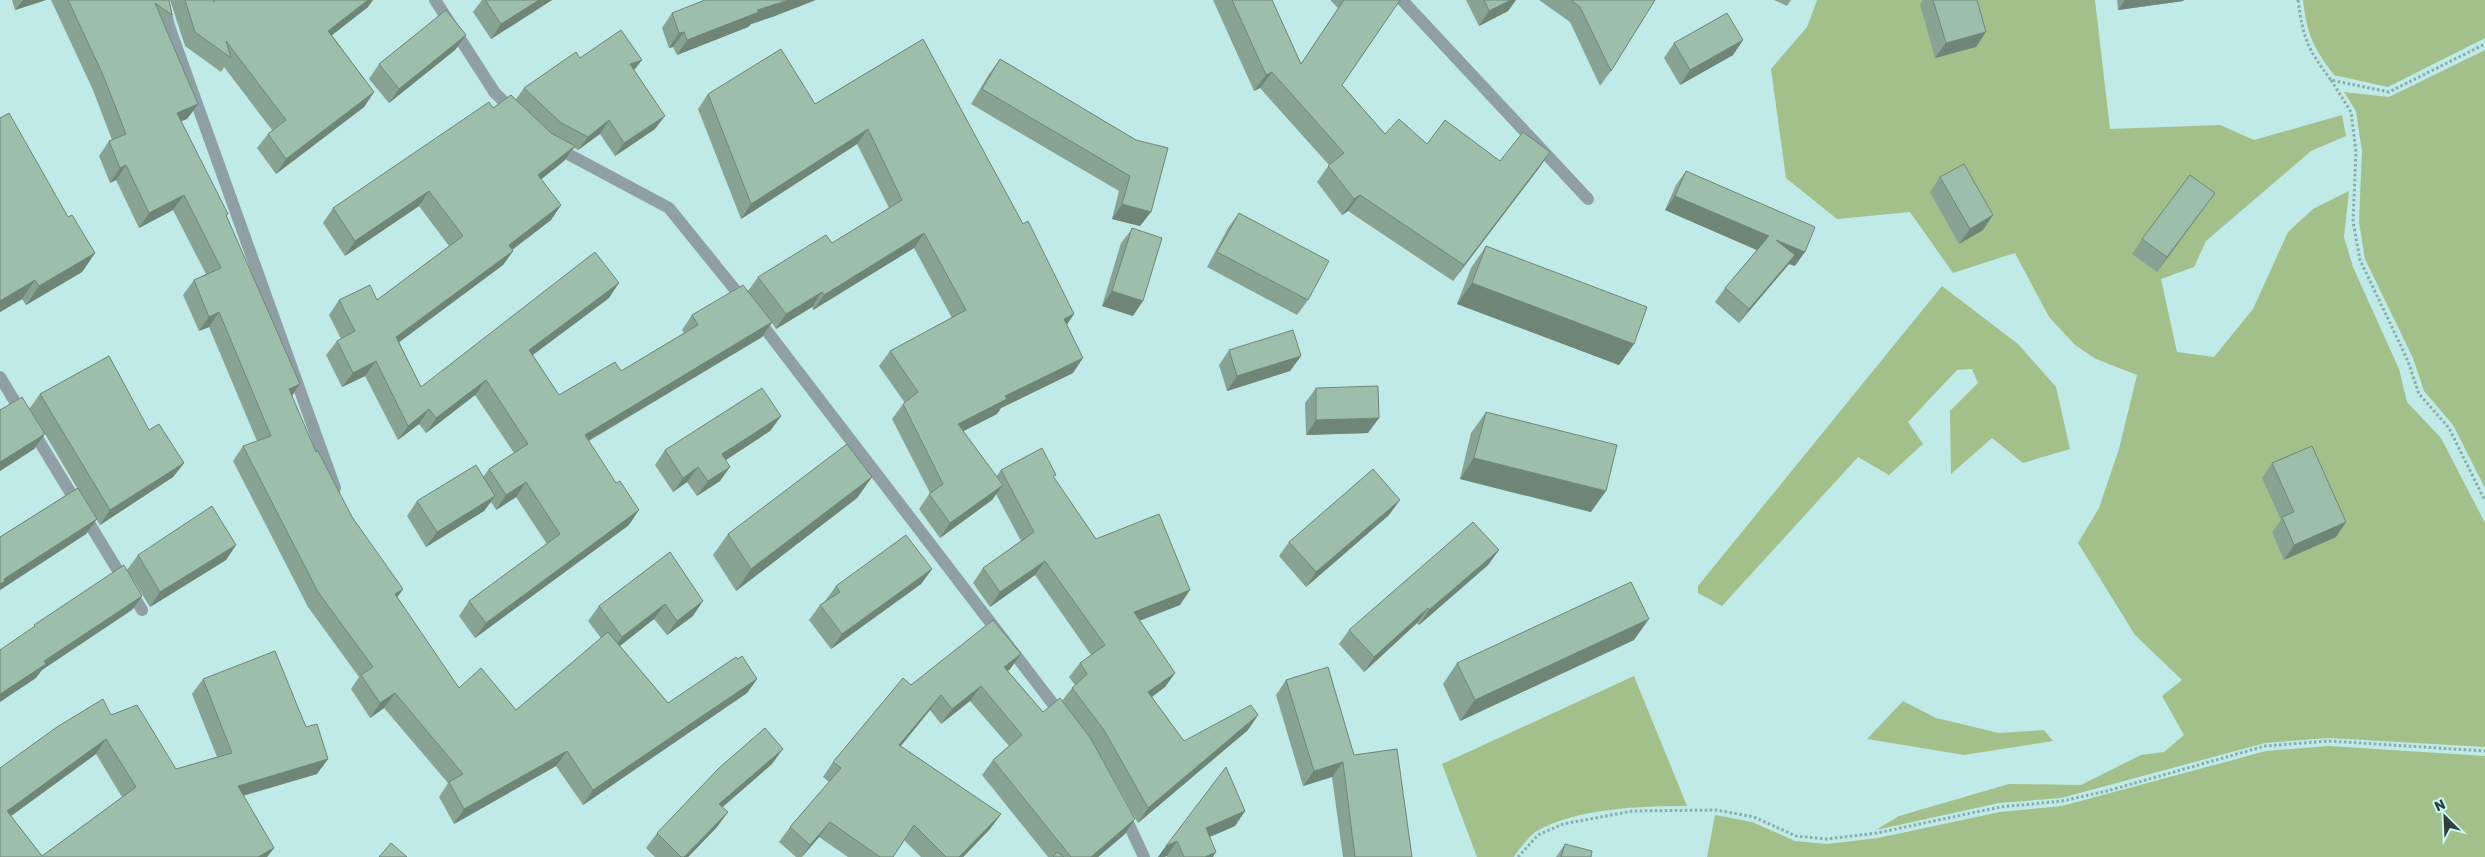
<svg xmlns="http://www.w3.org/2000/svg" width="2485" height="857" font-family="Rubik,sans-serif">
	<rect width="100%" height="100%" fill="#c0eae7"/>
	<g fill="#a3bf8a">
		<path d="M1817 0H2095L2110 129 2220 125 2254 140 2342 115 2346 136 2311 151 2206 241 2194 267 2161 279 2177 352 2214 357 2253 309 2288 232 2313 209 2349 191 2344 237 2353 267 2399 369 2407 402 2441 438 2485 523V747L2329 738 2265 743 2061 798 1999 803 1876 830 1899 816 2009 784 2081 785 2141 755 2164 752 2184 735 2162 696 2182 680 2135 635 2078 543 2099 508 2119 449 2137 375 2096 359 2075 345 2049 317 2015 253 1953 273 1910 212 1837 219 1786 178 1771 69 1807 27Z"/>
		<path d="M2303 0H2485V38L2388 87 2334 75C2313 47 2307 35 2303 0Z"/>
		<path d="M2485 50V488L2453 425 2424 391 2413 358 2365 259 2359 222 2362 151 2356 111 2344 92 2389 97Z"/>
		<path d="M1942 286 2018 344 2056 387 2070 449 2023 463 1992 438 1951 474 1950 411 1978 383 1972 369 1957 370 1908 422 1923 444 1889 475 1858 457 1722 606 1698 593V586Z"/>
		<path d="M1634 676 1687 806C1641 806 1577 808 1537 831 1529 836 1519 849 1514 857H1477L1442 764Z"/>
		<path d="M1903 701 1936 718 1999 733 2044 730 2053 741 1964 755 1867 739Z"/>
		<path d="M2329 746 2485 756V857H1707L1715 815 1752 822 1795 841 1827 844 1878 838 2000 812 2062 806 2266 751Z"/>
	</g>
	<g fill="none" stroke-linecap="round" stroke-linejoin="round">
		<g stroke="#8baba9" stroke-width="3" stroke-dasharray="2.5 2.5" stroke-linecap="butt">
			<path d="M2298 0C2303 38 2308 50 2331 80L2389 92 2485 44"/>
			<path d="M2331 80 2351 112 2356 152 2353 222 2360 260 2408 361 2419 394 2449 428 2485 501"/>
			<path d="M1518 857 1538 835 1563 824 1633 811 1716 810 1754 817 1796 836 1827 839 1877 833 2000 807 2062 801 2107 791 2265 746 2329 741 2485 751"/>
		</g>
		<g stroke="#8f9fa4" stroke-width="12">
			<path d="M163 0 169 26 335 488"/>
			<path d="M435 0 495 93 516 113"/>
			<path d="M1402 0 1588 199"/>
			<path d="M555 147 669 208 745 302"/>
			<path d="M757 318 1063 717"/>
			<path d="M0 377 142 610"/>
			<path d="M1123 812 1144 857"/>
		</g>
	</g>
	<g fill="#88a394" fill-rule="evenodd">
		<path d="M12 0H46L15 10Z"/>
		<path d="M51 0H169L172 15 165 25 198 104 187 119 181 121 227 217 292 396 316 452 397 597 459 688 516 710 601 638 588 621 599 606 670 552 693 616 667 635 654 619 620 646 668 703 757 679 747 693 583 805 556 766 454 824 439 797 448 783 384 708 370 718 351 689 359 677 308 607 233 461 243 446 257 441 209 327 199 331 183 295 194 280 206 274 173 210 139 228 116 180 110 183 99 156 109 141 112 140 93 90Z"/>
		<path d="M170 0H213L214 2 368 7 332 35 374 92 364 107 276 174 257 148 268 134 272 130 224 67 221 72 185 46Z"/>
		<path d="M482 0H552L491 39 473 12Z"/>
		<path d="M1213 0H1272L1301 64 1338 8 1331 1V0H1400L1342 85 1385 134 1500 161 1550 152 1539 168 1453 281 1348 211 1342 215 1317 182 1329 165 1260 88 1254 91Z"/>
		<path d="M1466 0H1516L1508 11 1479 26Z"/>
		<path d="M1539 0H1655L1611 71 1600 86 1570 22Z"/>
		<path d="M1774 0H1791L1787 6Z"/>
		<path d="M1923 0H1977L1976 47 1935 58 1920 4Z"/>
		<path d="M2117 0H2184L2183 1 2118 10Z"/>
		<path d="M672 13 775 16 751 24 748 27 677 55 673 47 669 48 662 28Z"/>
		<path d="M466 35 455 50 389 103 369 79 379 64Z"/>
		<path d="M923 39 1023 224 1074 314 1067 324 1073 373 1001 408 997 414 963 431 996 477 1001 470 1054 478 1096 539 1180 605 1139 621 1175 673 1165 687 1152 697 1184 741 1258 715 1248 730 1138 823 1110 773 1125 834 1098 857H1048L982 775 993 760 1009 746 970 701 941 724 930 710 901 746 1001 814 990 829 963 857H921L904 840 893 857H848L819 837 802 857H796L779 842 790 827 829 782 823 777 833 762 911 685 1021 654 1010 669 1008 671 1043 712 1062 701 1072 688 1075 685 1069 677 1080 663 1091 655 1035 575 990 607 973 583 983 568 1021 541 996 494 992 500 940 538 919 509 930 493 892 419 903 404 905 403 879 366 890 351 952 318 914 248 813 310 812 307 776 329 772 323 762 337 589 441 629 525 475 638 459 616 469 601 547 544 516 497 496 510 491 502 484 511 426 547 407 516 417 501 483 477 489 469 514 453 475 395 426 433 419 424 398 440 365 376 342 387 326 355 337 341 341 339 329 315 339 300H377L449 246 419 206 345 256 323 223 333 208 493 108 516 99 524 88 580 58 634 70 655 129 615 156 600 134 578 150 574 148 564 161 541 179 561 205 551 220 512 250 513 251 503 265 399 342 421 387 609 298 533 355 559 395 621 371 684 333 682 330 692 315 748 291 758 277 832 243 889 208 857 144 741 219 698 109 708 94 815 104Z"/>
		<path d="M1743 40 1733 55 1680 85 1664 58 1674 43Z"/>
		<path d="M1000 59 1136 140 1151 212 1140 226 1112 219 1119 191 971 104 989 74Z"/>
		<path d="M0 118 68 217 95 253 82 272 26 305 22 299 0 312Z"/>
		<path d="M1686 171 1795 266 1789 264 1739 323 1715 302 1725 288 1757 250 1665 210 1676 185Z"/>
		<path d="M1940 177 1983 230 1959 244 1930 192Z"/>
		<path d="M2215 193 2157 272 2132 254 2142 239Z"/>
		<path d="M1239 213 1308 300 1297 315 1207 267 1228 228Z"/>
		<path d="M1132 229 1133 316 1102 306 1121 243Z"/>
		<path d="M1486 246 1634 344 1619 365 1457 304 1471 268Z"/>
		<path d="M1229 350 1301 356 1290 371 1227 391 1219 365Z"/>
		<path d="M1316 388 1368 433 1306 435 1305 403Z"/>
		<path d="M40 394 149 430 184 463 173 477 100 525 96 519 86 534 0 590V537L77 488 45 434 34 449 0 471V410L29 409Z"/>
		<path d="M1486 412 1591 512 1460 479 1471 433Z"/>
		<path d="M781 416 770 431 726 460 720 481 697 496 687 482 673 492 655 465 665 450Z"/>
		<path d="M2272 463 2336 537 2284 560 2272 532 2281 520 2262 478Z"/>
		<path d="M872 477 857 498 736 591 713 555 728 534Z"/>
		<path d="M1389 515 1306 587 1279 556 1289 542Z"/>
		<path d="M236 545 226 560 150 607 127 570 138 555Z"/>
		<path d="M1499 550 1488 565 1419 625 1417 623 1364 672 1339 644 1349 630Z"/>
		<path d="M932 569 921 584 831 649 809 620 820 605 826 601H825L836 586Z"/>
		<path d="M1634 640 1460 721 1443 684 1457 663Z"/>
		<path d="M203 679 306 727 328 759 317 774 243 796 274 848 267 857H0V768L111 715 176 769 217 757 192 694ZM96 754 122 797 42 856 11 816Z"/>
		<path d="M1286 680 1354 755 1412 857H1343L1332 777 1303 786 1276 695Z"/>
		<path d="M772 764 722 807 717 827 688 857H655L646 848 657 833Z"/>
		<path d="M1245 811 1235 826 1210 837 1213 857H1167V856L1164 857H1158L1166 846Z"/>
		<path d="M1565 844 1591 857H1556Z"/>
	</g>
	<g fill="#6f8578">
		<path d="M23 0H46L15 10Z"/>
		<path d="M368 0H373L368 7 318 46 328 31Z"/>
		<path d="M539 0H552L491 39 501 24Z"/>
		<path d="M789 0H816L775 16 751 24 748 27 677 55 687 40 757 10Z"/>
		<path d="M1511 0H1516L1508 11 1479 26 1489 11Z"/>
		<path d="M2125 0H2184L2183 1 2118 10Z"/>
		<path d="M684 32 673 47 669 48 679 33Z"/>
		<path d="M1986 32 1976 47 1935 58 1946 43Z"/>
		<path d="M466 35 455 50 389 103 399 89Z"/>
		<path d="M1743 40 1733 55 1680 85 1690 70Z"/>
		<path d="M642 60 632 73 630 64Z"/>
		<path d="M1272 72 1260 88 1254 91 1266 75Z"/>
		<path d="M374 92 364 107 276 174 286 159Z"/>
		<path d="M198 104 187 119 166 127 177 113Z"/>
		<path d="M665 116 655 129 615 156 624 143Z"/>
		<path d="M609 120 600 134 578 150 588 137Z"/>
		<path d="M868 129 857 144 741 219 751 204Z"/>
		<path d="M575 146 564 161 528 190 538 175Z"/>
		<path d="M1550 152 1539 168 1453 281 1464 265Z"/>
		<path d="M126 165 116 180 110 183 120 168Z"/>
		<path d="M429 191 419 206 345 256 355 241Z"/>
		<path d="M2215 193 2204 208 2157 272 2167 257Z"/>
		<path d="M184 195 173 210 139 228 149 213Z"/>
		<path d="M1360 195 1348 211 1342 215 1354 199Z"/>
		<path d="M1675 196 1769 236 1759 251 1665 210Z"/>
		<path d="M1122 204 1151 212 1140 226 1112 219Z"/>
		<path d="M561 205 551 220 499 260 509 245Z"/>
		<path d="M1993 215 1983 230 1959 244 1970 229Z"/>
		<path d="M924 233 914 248 813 310 824 295Z"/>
		<path d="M1776 240 1805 252 1795 266 1789 264 1739 323 1749 309Z"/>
		<path d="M513 251 503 265 386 352 396 337Z"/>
		<path d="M95 253 82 272 26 305 39 286Z"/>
		<path d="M35 280 22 299 0 312V301Z"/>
		<path d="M619 283 609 298 519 365 529 350Z"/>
		<path d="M1472 283 1634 344 1619 365 1457 304Z"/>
		<path d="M1112 291 1143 301 1133 316 1102 306Z"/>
		<path d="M822 292 812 307 776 329 786 314Z"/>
		<path d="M219 312 209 327 199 331 209 317Z"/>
		<path d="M1074 314 1064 329V319Z"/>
		<path d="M772 322 762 337 574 449 585 435Z"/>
		<path d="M1301 356 1290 371 1227 391 1237 376Z"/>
		<path d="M1083 358 1073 373 1001 408 997 414 948 439 958 424 1005 396Z"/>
		<path d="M376 361 365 376 342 387 353 373Z"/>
		<path d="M486 380 475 395 426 433 436 418Z"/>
		<path d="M300 384 290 399 289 389Z"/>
		<path d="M429 409 419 424 398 440 408 426Z"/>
		<path d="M781 416 770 431 712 469 722 454Z"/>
		<path d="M1379 418 1368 433 1306 435 1316 420Z"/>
		<path d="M45 434 34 449 0 471V462Z"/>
		<path d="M1474 458 1606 491 1591 512 1460 479Z"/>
		<path d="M184 463 173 477 100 525 110 510Z"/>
		<path d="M698 467 687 482 673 492 683 478Z"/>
		<path d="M730 467 720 481 697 496 708 481Z"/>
		<path d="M872 477 857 498 736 591 751 569Z"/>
		<path d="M526 482 516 497 496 510 506 495Z"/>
		<path d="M1003 485 992 500 940 538 950 523Z"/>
		<path d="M495 496 484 511 426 547 437 532Z"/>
		<path d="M1400 500 1389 515 1306 587 1316 572Z"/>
		<path d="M639 510 629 525 475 638 486 623Z"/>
		<path d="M97 519 86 534 0 590V584L4 579Z"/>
		<path d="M2346 522 2336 537 2284 560 2294 545Z"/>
		<path d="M236 545 226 560 150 607 160 592Z"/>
		<path d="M1499 550 1488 565 1419 625 1429 610Z"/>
		<path d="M1045 561 1035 575 990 607 1000 592Z"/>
		<path d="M932 569 921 584 831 649 842 634Z"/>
		<path d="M403 589 393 604 395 594Z"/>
		<path d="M1190 590 1180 605 1123 627 1134 612Z"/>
		<path d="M142 596 132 610 42 670 36 678 0 702V694L44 661Z"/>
		<path d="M703 601 693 616 667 635 677 621Z"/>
		<path d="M665 604 654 619 612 652 622 637Z"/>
		<path d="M1428 608 1417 623 1364 672 1374 657Z"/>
		<path d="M1649 619 1634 640 1460 721 1475 700Z"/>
		<path d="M1021 654 1010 669 994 682 1004 667Z"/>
		<path d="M1175 673 1165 687 1138 707 1148 692Z"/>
		<path d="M757 679 747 693 583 805 593 790Z"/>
		<path d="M981 686 970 701 941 724 952 709Z"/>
		<path d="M395 693 384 708 370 718 380 703Z"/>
		<path d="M941 695 930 710 889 760 899 745Z"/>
		<path d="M1258 715 1248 730 1138 823 1148 808Z"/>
		<path d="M106 739 96 754 0 824 7 811Z"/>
		<path d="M783 749 772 764 709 819 719 804Z"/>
		<path d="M567 751 556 766 454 824 464 809Z"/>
		<path d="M328 759 317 774 227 800 238 786Z"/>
		<path d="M1343 762 1332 777 1303 786 1314 771Z"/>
		<path d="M1245 811 1235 826 1195 843 1206 828Z"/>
		<path d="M728 812 717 827 688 857H684Z"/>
		<path d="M1001 814 990 829 963 857H959Z"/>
		<path d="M1135 819 1125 834 1098 857H1091Z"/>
		<path d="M830 822 819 837 802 857 810 845Z"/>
		<path d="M1177 841 1167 856 1164 857H1158L1166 846Z"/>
		<path d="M274 848 267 857H258Z"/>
		<path d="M1216 852 1213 857H1205Z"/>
	</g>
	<g fill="#9ebeac" stroke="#6f8578" fill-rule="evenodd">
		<path d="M68 0H169L172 15 155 3 198 104 177 113 228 214 226 215 300 384 289 389 316 452 318 451 352 517 403 589 395 594 459 688 481 668 516 710 608 632 668 703 736 657 738 659 742 656 757 679 593 790 567 751 464 809 449 782 463 774 395 693 380 703 361 675 373 667 318 592 243 446 271 436 219 312 209 317 194 280 221 268 184 195 149 213 126 165 120 168 109 141 126 134 103 75Z"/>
		<path d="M185 0H213L214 2 215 0H368L328 31 374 92 286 159 268 134 286 120 226 41 231 58 195 32Z"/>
		<path d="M485 0H539L501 24Z"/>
		<path d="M705 0H789L757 10 759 12 687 40 684 32 679 33 672 13Z"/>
		<path d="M1232 0H1272L1301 64 1344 0H1400L1342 85 1385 134 1399 119 1427 144 1445 120 1500 161 1523 132 1550 152 1464 265 1360 195 1354 199 1328 166 1344 153 1272 72 1266 75Z"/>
		<path d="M1484 0H1511L1489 11Z"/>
		<path d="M1571 0H1655L1611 71 1580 7Z"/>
		<path d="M1933 0H1977L1986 32 1946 43Z"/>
		<path d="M446 10 466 35 399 89 379 64Z"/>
		<path d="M1727 13 1743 40 1690 70 1674 43Z"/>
		<path d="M621 30 642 60 630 64 665 116 624 143 609 120 588 137 560 122 524 88 576 52 580 58Z"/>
		<path d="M923 39 1023 224 1028 221 1074 314 1064 319 1083 358 1005 396 1007 399 958 424 1003 485 950 523 929 494 943 484 903 404 918 392 890 351 966 310 924 233 824 295 822 292 786 314 758 277 826 235 832 243 902 200 868 129 751 204 708 94 781 49 815 104Z"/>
		<path d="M1000 59 1136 140 1168 148 1151 212 1122 204 1130 176 982 89Z"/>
		<path d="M511 95 551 133 575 146 538 175 561 205 509 245 513 251 396 337 421 387 595 252 619 283 529 350 559 395 615 362 621 371 698 325 692 315 743 285 772 322 585 435 616 483 620 481 639 510 486 623 469 601 560 534 526 482 506 495 489 469 528 444 486 380 436 418 429 409 408 426 376 361 353 373 337 341 355 331 339 300 370 285 377 300 463 236 429 191 355 241 333 208 489 102 493 108Z"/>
		<path d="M9 113 68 217 72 215 95 253 39 286 35 280 0 301V118Z"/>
		<path d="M1964 164 1993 215 1970 229 1940 177Z"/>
		<path d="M1686 171 1815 227 1805 252 1776 240 1795 255 1749 309 1725 288 1769 236 1675 196Z"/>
		<path d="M2190 175 2215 193 2167 257 2142 239Z"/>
		<path d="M1239 213 1329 261 1308 300 1217 252Z"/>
		<path d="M1132 228 1162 238 1143 301 1112 291Z"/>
		<path d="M1486 246 1647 307 1634 344 1472 283Z"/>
		<path d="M1293 330 1301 356 1237 376 1229 350Z"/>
		<path d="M109 356 149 430 159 424 184 463 110 510 40 394Z"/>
		<path d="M1378 386 1379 418 1316 420V388Z"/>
		<path d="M762 388 781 416 722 454 730 467 708 481 698 467 683 478 665 450Z"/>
		<path d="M22 397 45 434 0 462V410Z"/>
		<path d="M1486 412 1617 445 1606 491 1474 458Z"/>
		<path d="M847 444 872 477 751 569 728 534Z"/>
		<path d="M2312 446 2346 522 2294 545 2282 517 2294 512 2272 463Z"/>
		<path d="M1042 448 1056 475 1053 476 1096 539 1159 514 1190 590 1134 612 1175 673 1148 692 1184 741 1251 705 1258 715 1148 808 1104 730 1072 688 1087 674 1080 663 1105 645 1045 561 1000 592 983 568 1034 532 1001 470Z"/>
		<path d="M476 465 495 496 437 532 417 501Z"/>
		<path d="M1373 469 1400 500 1316 572 1289 542Z"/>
		<path d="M78 488 97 519 4 579 5 581 0 584V537Z"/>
		<path d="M212 506 236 545 160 592 138 555Z"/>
		<path d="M1473 522 1499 550 1429 610 1428 608 1374 657 1349 630Z"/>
		<path d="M906 535 932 569 842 634 820 605 840 592 836 586Z"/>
		<path d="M670 552 703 601 677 621 665 604 622 637 599 606Z"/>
		<path d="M124 565 142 596 44 661 46 664 0 694V650L35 626 34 625Z"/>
		<path d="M1631 582 1649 619 1475 700 1457 663Z"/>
		<path d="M993 620 1021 654 1004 667 1043 712 1060 698 1091 739 1135 819 1091 857H1071L993 760 1022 735 981 686 952 709 941 695 899 745 1001 814 959 857H946L914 825 893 857H880L830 822 810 845 790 827 841 768 833 762 903 678 911 685Z"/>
		<path d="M275 651 306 727 317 724 328 759 238 786 274 848 258 857H0V768L57 727 103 699 111 715 137 705 176 769 232 753 203 679ZM106 739 136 787 42 856 7 811Z"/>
		<path d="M1328 667 1354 755 1397 749 1412 857H1355L1343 762 1314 771 1286 680Z"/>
		<path d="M765 728 783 749 719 804 728 812 684 857H681L657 833 719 768Z"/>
		<path d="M1226 767 1245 811 1206 828 1216 852 1205 857H1184L1177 841 1166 846Z"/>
		<path d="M391 843 407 857H379Z"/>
		<path d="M1565 844 1592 851 1591 857H1561Z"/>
		<path d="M1057 852 1064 857H1053Z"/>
	</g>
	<g transform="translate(2445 817) rotate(336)" stroke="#cdf7f4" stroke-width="4" paint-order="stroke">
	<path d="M0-4L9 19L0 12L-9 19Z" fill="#2f403f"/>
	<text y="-8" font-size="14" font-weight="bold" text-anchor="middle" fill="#2f403f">N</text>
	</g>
</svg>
